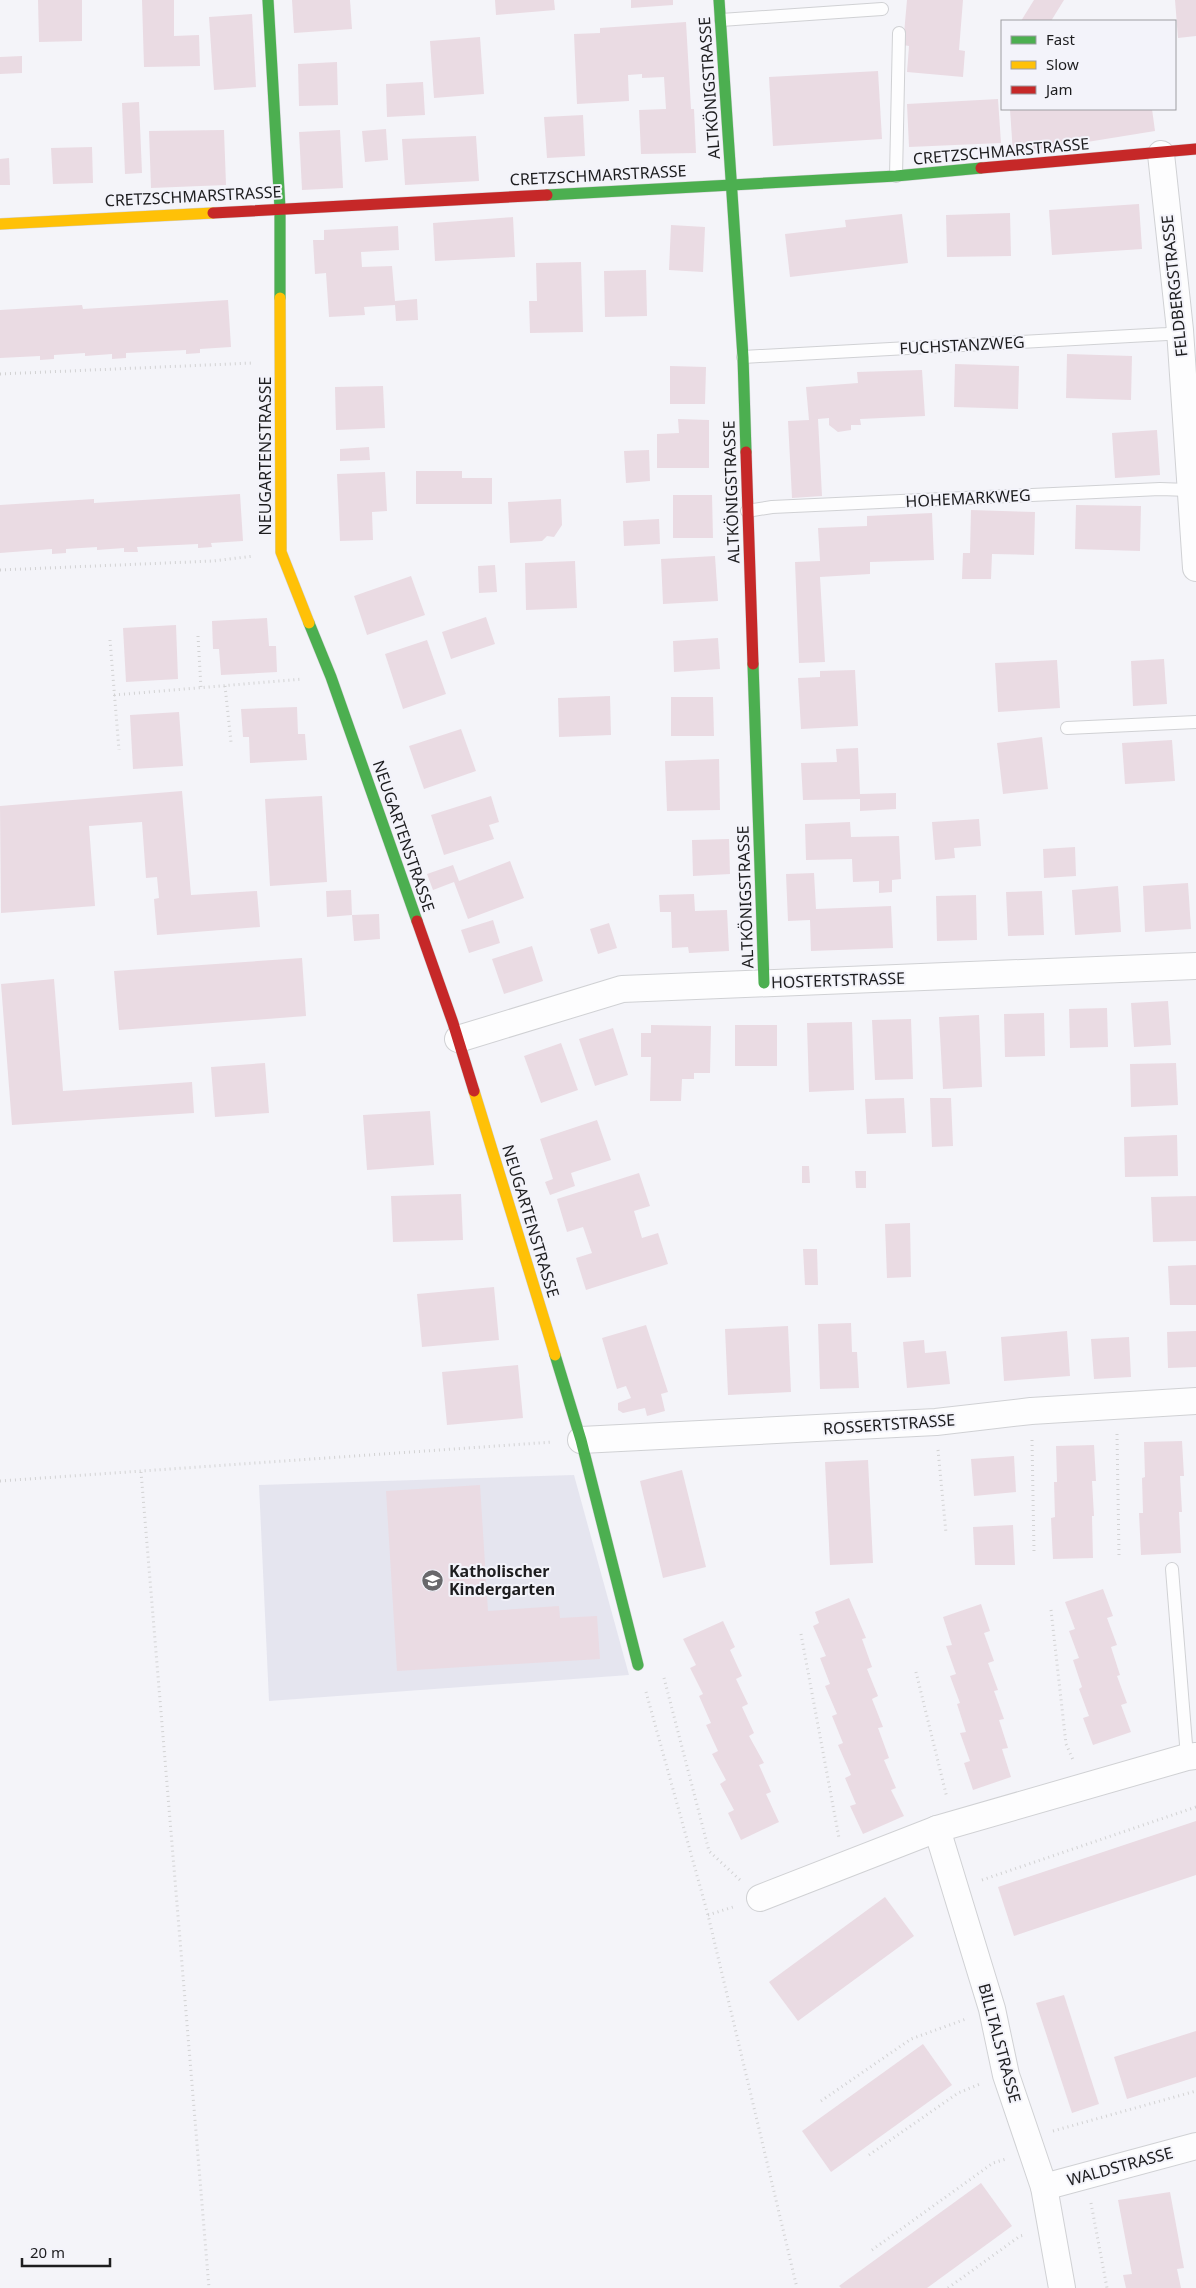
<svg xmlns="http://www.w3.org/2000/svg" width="1196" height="2288" font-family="'Noto Sans',sans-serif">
	<rect width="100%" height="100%" fill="#f4f4f9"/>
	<path fill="#e5e5ef" d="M574 1475 629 1675 269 1701 259 1485Z"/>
	<g fill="#eadbe3">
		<path d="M38 0H82V41L39 42Z"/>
		<path d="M142 0H174V36L199 35 200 66 144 67Z"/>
		<path d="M292 0H350L352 29 294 33Z"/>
		<path d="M495 0H554L555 10 496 15Z"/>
		<path d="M631 0H673V5L631 8Z"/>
		<path d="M907 0H963L959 50 965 51 963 77 907 72 909 46 903 45Z"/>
		<path d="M1034 0H1064L1051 21H1021Z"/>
		<path d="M1175 0H1196V36L1178 38Z"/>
		<path d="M252 14 256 87 214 90 209 17Z"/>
		<path d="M686 22 691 109H694L696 153 641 154 639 110 666 109 664 77 642 78V74L628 75 629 101 577 104 574 34 600 33V28Z"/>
		<path d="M480 37 484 94 434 98 430 41Z"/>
		<path d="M22 56V73L0 74V57Z"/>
		<path d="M337 62 338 105 299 106 298 64Z"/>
		<path d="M878 71 882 139 773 146 769 77Z"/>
		<path d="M423 82 425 115 387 117 386 84Z"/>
		<path d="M998 99 1001 143 909 147 907 104Z"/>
		<path d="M139 102 142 173 125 174 122 103Z"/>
		<path d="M1010 109H1152L1155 131 1013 154Z"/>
		<path d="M583 115 585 156 547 158 544 117Z"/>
		<path d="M386 129 388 160 365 162 362 131Z"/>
		<path d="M224 130 226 185 151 188 149 131Z"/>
		<path d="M340 130 343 188 302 190 299 132Z"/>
		<path d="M476 136 479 181 405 185 402 139Z"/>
		<path d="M92 147 93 183 53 184 51 148Z"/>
		<path d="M9 158 10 185H0V159Z"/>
		<path d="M1139 204 1142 249 1052 255 1049 210Z"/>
		<path d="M1010 213 1011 256 947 257 946 215Z"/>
		<path d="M902 214 908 263 790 277 785 234 846 227 845 220Z"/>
		<path d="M513 217 515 257 435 261 433 223Z"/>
		<path d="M671 225 705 227 703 272 669 270Z"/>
		<path d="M398 226 399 250 361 252 362 267 392 266 395 301 417 299 418 320 396 321 395 305 364 307 365 315 329 317 326 273 315 274 313 240H324V230Z"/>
		<path d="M581 262 583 332 530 333 529 301H537L536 263Z"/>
		<path d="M646 270 647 316 605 317 604 271Z"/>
		<path d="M228 300 231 347 200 349V353L186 354V350L126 353V358L112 359V354L85 356V353L54 355V359L40 360V356L0 358V310L82 305 83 309Z"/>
		<path d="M1067 354 1132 356 1131 400 1066 398Z"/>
		<path d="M955 364 1019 366 1018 409 954 407Z"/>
		<path d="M670 366 706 367 705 404H670Z"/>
		<path d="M922 370 925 416 860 419 861 425H851V430L838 432 829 425V418L818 419 822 496 792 498 788 421 809 420 806 387 858 383 857 372Z"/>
		<path d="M383 386 385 428 336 430 335 387Z"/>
		<path d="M678 419 709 420V468H657V434L679 433Z"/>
		<path d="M1157 430 1160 475 1115 478 1112 433Z"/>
		<path d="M369 447 370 460 340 461V449Z"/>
		<path d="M649 450 650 481 626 483 624 451Z"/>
		<path d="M416 471H462V478H492V504H416Z"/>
		<path d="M385 472 387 511 372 512 373 540 340 541 337 474Z"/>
		<path d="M240 494 243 541 211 543 212 547 198 548V544L137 547 138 552H124V548L97 550V547L66 549V553L52 554V549L0 553V505L94 499V503Z"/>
		<path d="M673 495H712L713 538H673Z"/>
		<path d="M561 499 562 525 554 537 547 536 542 541 510 543 508 502Z"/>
		<path d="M1076 505 1141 506 1140 551 1075 549Z"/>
		<path d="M971 510 1035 512 1034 555 992 554 991 579H962L963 553H970Z"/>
		<path d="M932 513 934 560 870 562V574L820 577 825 662 799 663 795 562 820 561 818 528 867 526V516Z"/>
		<path d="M659 519 660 544 624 546 623 521Z"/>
		<path d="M715 556 718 601 663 604 661 559Z"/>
		<path d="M575 561 577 608 526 610 525 563Z"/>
		<path d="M495 565 497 592 479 593 478 566Z"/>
		<path d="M411 576 425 615 367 635 354 596Z"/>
		<path d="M486 617 495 644 451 659 442 632Z"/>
		<path d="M267 618 269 646H276L277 672 221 675 219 649H213L212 621Z"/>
		<path d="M176 625 178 679 126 682 123 628Z"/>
		<path d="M718 638 720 669 674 672 673 641Z"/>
		<path d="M427 640 446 694 403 709 385 654Z"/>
		<path d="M1164 659 1167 704 1133 706 1131 661Z"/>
		<path d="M1057 660 1060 708 998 712 995 663Z"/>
		<path d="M855 670 858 726 801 729 798 678 820 677V671Z"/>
		<path d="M610 696 611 735 559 737 558 698Z"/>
		<path d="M671 697H713L714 736H671Z"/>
		<path d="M297 707 298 734H305L307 760 250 763 249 737H243L241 709Z"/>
		<path d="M179 712 183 766 133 769 130 715Z"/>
		<path d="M461 729 476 771 424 789 409 746Z"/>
		<path d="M1042 737 1048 789 1003 794 997 743Z"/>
		<path d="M1172 740 1175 781 1125 784 1122 743Z"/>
		<path d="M858 748 860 794 896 793V809L860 811V799L803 800 801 763 837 762 836 749Z"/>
		<path d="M719 759 720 810 667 811 665 761Z"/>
		<path d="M182 791 191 895 257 891 260 927 157 935 154 899 159 898 157 877 146 878 142 822 89 826 95 906 1 913 0 806Z"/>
		<path d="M322 796 327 882 270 886 265 799Z"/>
		<path d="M491 796 499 822 489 825 494 839 444 855 431 815Z"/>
		<path d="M979 819 981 846 954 848 955 858 935 860 932 822Z"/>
		<path d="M850 822 851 837 899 836 901 879 892 880V892L879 893V881L853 882 852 859 806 860 805 824Z"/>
		<path d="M729 839 730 874 693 876 692 840Z"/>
		<path d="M1075 847 1076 876 1044 878 1043 849Z"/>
		<path d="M510 861 524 898 468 919 454 882 433 890 427 874 453 865 459 881Z"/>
		<path d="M814 873 816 909 891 906 893 948 811 951 810 920 788 921 786 874Z"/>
		<path d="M1188 883 1191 929 1145 932 1143 886Z"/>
		<path d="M1118 886 1121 932 1075 935 1072 890Z"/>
		<path d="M351 890 352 915 327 917 326 891Z"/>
		<path d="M1042 891 1044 935 1008 936 1006 892Z"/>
		<path d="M694 894 695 911 727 910 729 951 689 953 688 947 672 948 671 912H660L659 895Z"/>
		<path d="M976 895 977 940 937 941 936 896Z"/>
		<path d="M379 914 380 939 354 941 352 915Z"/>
		<path d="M493 920 500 943 469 953 461 930Z"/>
		<path d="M609 923 617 948 598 954 590 929Z"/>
		<path d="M532 946 543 981 504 994 492 959Z"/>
		<path d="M302 958 306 1016 119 1030 114 971Z"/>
		<path d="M54 979 63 1091 192 1082 194 1113 12 1125 1 984Z"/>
		<path d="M1168 1001 1171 1045 1134 1047 1131 1003Z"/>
		<path d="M1107 1008 1108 1047 1070 1048 1069 1009Z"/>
		<path d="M1044 1013 1045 1056 1005 1057 1004 1014Z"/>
		<path d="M979 1015 982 1087 943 1089 939 1017Z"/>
		<path d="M911 1019 913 1079 875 1080 872 1020Z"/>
		<path d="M852 1022 854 1090 809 1092 807 1023Z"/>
		<path d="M651 1025 711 1026 710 1073H694V1079H682L681 1101H650L651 1057H641V1033H651Z"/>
		<rect x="735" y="1025" width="42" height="41"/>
		<path d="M613 1028 628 1075 595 1086 579 1039Z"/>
		<path d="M561 1043 578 1090 541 1103 524 1056Z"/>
		<path d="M265 1063 269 1113 215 1117 211 1067Z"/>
		<path d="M1176 1063 1178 1105 1131 1107 1130 1064Z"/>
		<path d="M904 1098 906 1133 867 1134 865 1099Z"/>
		<path d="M930 1098H951L953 1146 932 1147Z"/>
		<path d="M430 1111 434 1165 367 1170 363 1115Z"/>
		<path d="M597 1120 611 1160 571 1173 575 1186 550 1195 545 1182 553 1179 540 1139Z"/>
		<path d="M1177 1135 1178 1176 1125 1177 1124 1137Z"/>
		<path d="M802 1166H809L810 1183H802Z"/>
		<path d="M855 1171H866V1188H856Z"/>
		<path d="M639 1173 650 1206 634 1211 642 1238 658 1233 668 1264 586 1290 576 1258 592 1253 583 1227 567 1232 557 1199Z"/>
		<path d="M461 1194 463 1240 393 1242 391 1196Z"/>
		<path d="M1196 1196V1241L1153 1242 1151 1197Z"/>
		<path d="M910 1223 911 1277 887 1278 885 1224Z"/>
		<path d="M803 1249H817L818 1285H805Z"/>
		<path d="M1196 1265V1305H1170L1168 1266Z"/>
		<path d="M494 1287 499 1340 422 1347 417 1294Z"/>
		<path d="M851 1323 852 1352H857L859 1388 820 1389 818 1324Z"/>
		<path d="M646 1325 668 1392 661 1394 665 1411 647 1416 645 1408 623 1413 618 1410V1403L631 1398 626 1386 617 1389 602 1338Z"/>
		<path d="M788 1326 791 1392 728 1395 725 1329Z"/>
		<path d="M1067 1331 1070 1376 1004 1381 1001 1337Z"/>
		<path d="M1196 1331V1367L1168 1368 1167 1332Z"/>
		<path d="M1129 1337 1131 1377 1094 1379 1091 1339Z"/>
		<path d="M924 1340 925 1353 946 1351 950 1384 907 1388 903 1342Z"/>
		<path d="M518 1365 523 1418 447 1425 442 1372Z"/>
		<path d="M1182 1441 1184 1476H1180L1182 1512H1179L1181 1553 1141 1555 1139 1513H1143L1142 1478 1145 1477 1144 1442Z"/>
		<path d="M1094 1445 1096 1481H1092L1094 1516H1092L1093 1558 1053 1559 1051 1518 1055 1517 1054 1482H1057L1056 1446Z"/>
		<path d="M1014 1456 1016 1492 974 1496 971 1459Z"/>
		<path d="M868 1460 873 1563 830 1565 825 1462Z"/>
		<path d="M682 1470 706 1567 663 1578 640 1481Z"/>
		<path d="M480 1485 488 1611 559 1606 560 1618 597 1616 600 1659 397 1671 386 1491Z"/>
		<path d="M1013 1525 1015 1565H975L973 1527Z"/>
		<path d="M1103 1589 1113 1616 1107 1618 1117 1645 1111 1647 1120 1675 1117 1676 1127 1703 1121 1705 1131 1732 1093 1745 1083 1718 1089 1716 1079 1689 1082 1687 1073 1660 1079 1658 1069 1631 1075 1629 1065 1602Z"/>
		<path d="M849 1598 866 1638 862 1639 872 1667 867 1669 878 1696 872 1699 883 1727 878 1728 889 1758 884 1760 896 1788 891 1790 904 1816 863 1834 850 1806 856 1804 845 1778 851 1775 838 1745 843 1743 832 1716 837 1714 825 1686 830 1684 820 1658 826 1656 813 1626 819 1623 815 1612Z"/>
		<path d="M981 1604 990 1631 984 1633 994 1661 988 1663 998 1690 994 1691 1004 1719 999 1720 1008 1748 1002 1749 1011 1777 973 1790 964 1763 970 1761 960 1733 966 1732 957 1704 960 1703 950 1676 956 1674 946 1646 952 1645 943 1617Z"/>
		<path d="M723 1621 735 1647 730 1650 742 1676 736 1679 748 1704 742 1707 754 1733 749 1736 764 1763 759 1765 771 1792 766 1794 779 1822 741 1840 728 1813 734 1810 720 1784 726 1780 712 1754 718 1751 706 1725 711 1723 699 1696 703 1694 690 1668 696 1665 683 1639Z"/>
		<path d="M1196 1821V1875L1014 1936 998 1887Z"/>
		<path d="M885 1897 914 1936 798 2021 769 1982Z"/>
		<path d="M1064 1995 1099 2104 1072 2113 1036 2003Z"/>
		<path d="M1196 2031V2077L1127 2099 1114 2057Z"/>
		<path d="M923 2044 952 2085 831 2172 802 2131Z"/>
		<path d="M981 2183 1012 2226 927 2288H841L839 2286Z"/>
		<path d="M1170 2192 1184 2268 1177 2269 1181 2288H1126L1123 2275 1132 2274 1118 2200Z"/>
	</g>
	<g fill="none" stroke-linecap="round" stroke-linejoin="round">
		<defs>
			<g id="lane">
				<path d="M721 20 882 9"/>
				<path d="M896 176 899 33"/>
				<path d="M743 357 1167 334 1180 330"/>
				<path d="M747 511 772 507 1160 489 1189 490"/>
				<path d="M1067 728 1196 722"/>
				<path d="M1172 1569 1187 1757"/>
			</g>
			<g id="street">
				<path d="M1161 154 1180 330 1196 568"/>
				<path d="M458 1039 622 989 1196 966"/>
				<path d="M581 1440 936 1422 1031 1411 1196 1401"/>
				<path d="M937 1829 992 2009 1006 2075 1044 2187 1062 2288"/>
				<path d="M760 1898 937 1829 1187 1757 1196 1756"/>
				<path d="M1044 2187 1196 2146"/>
			</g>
			<g id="fast">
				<path d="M268 0 280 208V298"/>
				<path d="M719 0 743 357 746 452"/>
				<path d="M547 195 896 176 981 168"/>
				<path d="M309 623 331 677 417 921"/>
				<path d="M753 664 764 983"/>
				<path d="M555 1355 581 1440 638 1665"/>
			</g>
			<g id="slow">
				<path d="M0 224 213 213"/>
				<path d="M280 298 281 552 309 623"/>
				<path d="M474 1091 555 1355"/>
			</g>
			<g id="jam">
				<path d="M981 168 1196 149"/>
				<path d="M213 213 547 195"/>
				<path d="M746 452 753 664"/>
				<path d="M417 921 453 1023 474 1091"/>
			</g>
		</defs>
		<use href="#lane" stroke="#d0d1d4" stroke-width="14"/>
		<use href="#street" stroke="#d0d1d4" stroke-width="28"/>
		<use href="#fast" stroke="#d0d1d4" stroke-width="12"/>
		<use href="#slow" stroke="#d0d1d4" stroke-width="12"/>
		<use href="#jam" stroke="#d0d1d4" stroke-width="12"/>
		<g stroke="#d2d2d3" stroke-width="3" stroke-dasharray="1 4" stroke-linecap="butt">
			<path d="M0 374 253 363"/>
			<path d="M0 570 213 561 254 556"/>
			<path d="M198 636 201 688"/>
			<path d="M110 640 119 750"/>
			<path d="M225 686 231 742"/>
			<path d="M114 695 303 679"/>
			<path d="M1117 1434 1119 1556"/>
			<path d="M1032 1440 1034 1552"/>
			<path d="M938 1450 946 1533"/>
			<path d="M141 1472 209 2288"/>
			<path d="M0 1481 553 1442"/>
			<path d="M1051 1610 1066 1744 1074 1762"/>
			<path d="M801 1634 839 1838"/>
			<path d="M916 1672 947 1798"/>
			<path d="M664 1678 709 1851 740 1880"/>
			<path d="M646 1692 708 1915 797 2288"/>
			<path d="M982 1880 1196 1807"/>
			<path d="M708 1915 733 1907"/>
			<path d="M821 2101 911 2039 966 2019"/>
			<path d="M1053 2131 1196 2091"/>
			<path d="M869 2155 958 2093 980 2084"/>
			<path d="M1091 2203 1107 2288"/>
			<path d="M872 2250 993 2163 1006 2159"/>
			<path d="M948 2288 1020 2236 1024 2235"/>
		</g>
		<use href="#lane" stroke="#fdfdfe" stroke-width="12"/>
		<use href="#street" stroke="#fdfdfe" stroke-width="26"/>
		<use href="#fast" stroke="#4caf50" stroke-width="11"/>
		<use href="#slow" stroke="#ffc107" stroke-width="11"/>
		<use href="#jam" stroke="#c62828" stroke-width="11"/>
	</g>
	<defs>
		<symbol id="school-disc" viewBox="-11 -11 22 22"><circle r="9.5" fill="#68686b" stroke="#f3f3fa"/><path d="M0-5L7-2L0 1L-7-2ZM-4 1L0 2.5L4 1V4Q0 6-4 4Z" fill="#fff"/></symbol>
	</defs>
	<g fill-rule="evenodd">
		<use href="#school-disc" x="420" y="1568" width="25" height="25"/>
	</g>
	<g text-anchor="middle" stroke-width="4" stroke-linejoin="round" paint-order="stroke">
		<g font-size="16" fill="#1d1d1f" stroke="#f3f3fa">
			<text transform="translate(709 88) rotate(-94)" y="6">ALTKÖNIGSTRASSE</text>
			<text transform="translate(1001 151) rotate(-5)" y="6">CRETZSCHMARSTRASSE</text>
			<text transform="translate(598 175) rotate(-3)" y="6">CRETZSCHMARSTRASSE</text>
			<text transform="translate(193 196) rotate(-3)" y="6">CRETZSCHMARSTRASSE</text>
			<text transform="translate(1174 286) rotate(-96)" y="6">FELDBERGSTRASSE</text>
			<text transform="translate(962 345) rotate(-3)" y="6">FUCHSTANZWEG</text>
			<text transform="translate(265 456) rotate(-90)" y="6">NEUGARTENSTRASSE</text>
			<text transform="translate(731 492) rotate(-92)" y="6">ALTKÖNIGSTRASSE</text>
			<text transform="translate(968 498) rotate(-3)" y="6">HOHEMARKWEG</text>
			<text transform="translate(404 836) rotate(71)" y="6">NEUGARTENSTRASSE</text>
			<text transform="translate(745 897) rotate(-92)" y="6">ALTKÖNIGSTRASSE</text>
			<text transform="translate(838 980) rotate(-2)" y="6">HOSTERTSTRASSE</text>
			<text transform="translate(531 1221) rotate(73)" y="6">NEUGARTENSTRASSE</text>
			<text transform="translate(889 1424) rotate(-4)" y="6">ROSSERTSTRASSE</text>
			<text transform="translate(1000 2043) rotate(75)" y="6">BILLTALSTRASSE</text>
			<text transform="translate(1120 2166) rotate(-15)" y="6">WALDSTRASSE</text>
		</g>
		<g font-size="16" font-weight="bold" fill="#1d1d1f" stroke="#f3f3fa" text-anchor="start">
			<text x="449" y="1577">Katholischer<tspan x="449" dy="18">Kindergarten</tspan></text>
		</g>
	</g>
	<rect x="1001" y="20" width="175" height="90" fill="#f3f3fa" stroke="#9d9da2"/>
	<rect x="1011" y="36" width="25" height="8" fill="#4caf50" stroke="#9d9da2"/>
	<text x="1046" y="45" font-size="15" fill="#1d1d1f">Fast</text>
	<rect x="1011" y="61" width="25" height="8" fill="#ffc107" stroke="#9d9da2"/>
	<text x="1046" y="70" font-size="15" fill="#1d1d1f">Slow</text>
	<rect x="1011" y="86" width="25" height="8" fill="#c62828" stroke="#9d9da2"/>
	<text x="1046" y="95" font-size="15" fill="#1d1d1f">Jam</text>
	<path d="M22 2258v8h88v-8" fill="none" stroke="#1d1d1f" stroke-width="2.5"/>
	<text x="30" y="2258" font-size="15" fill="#1d1d1f" stroke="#f3f3fa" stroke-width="4" paint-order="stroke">20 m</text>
</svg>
